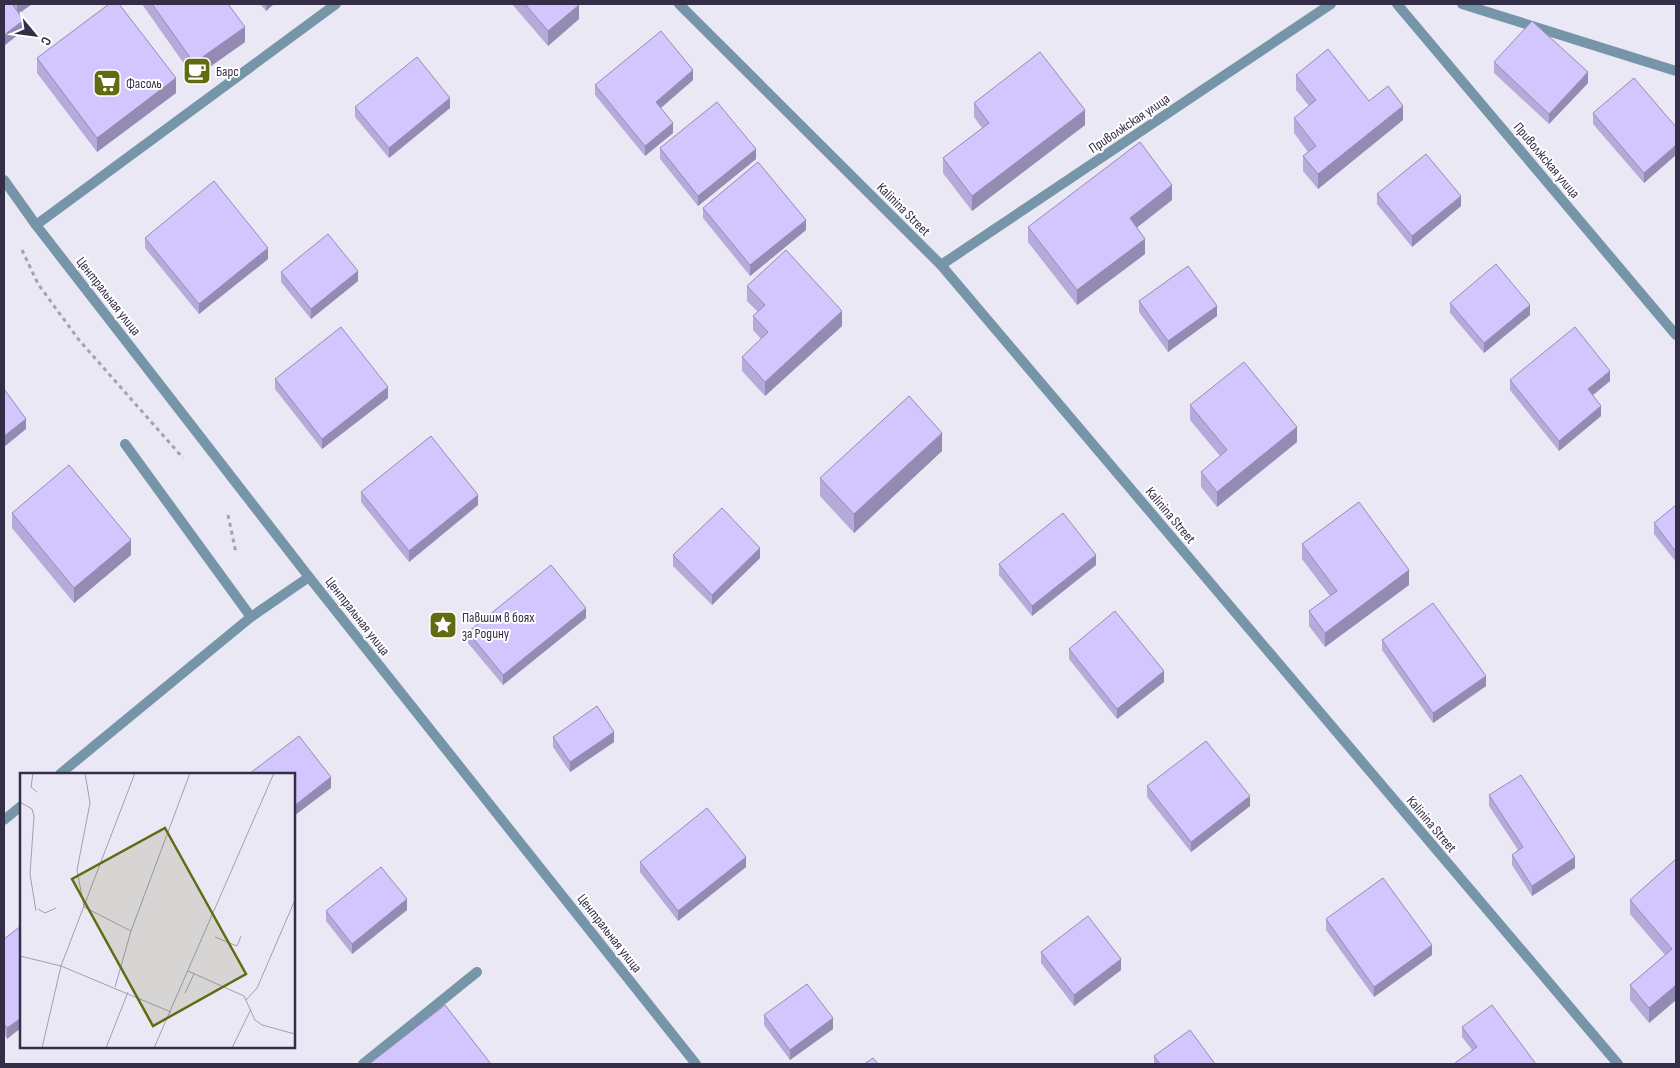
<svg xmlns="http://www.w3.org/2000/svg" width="1680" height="1068" font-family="'Sofia Sans Condensed',sans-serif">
	<rect width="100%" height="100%" fill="#ebe8f6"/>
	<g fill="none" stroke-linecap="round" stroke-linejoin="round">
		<g stroke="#a5a0b3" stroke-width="3" stroke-dasharray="4 4" stroke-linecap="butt">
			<path d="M22 250 38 284 79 340 183 458"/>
			<path d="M228 515 236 553"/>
		</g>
		<g stroke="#7795a8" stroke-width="10">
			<path d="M125 444 251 617"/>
			<path d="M363 1064 477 972"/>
		</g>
		<g stroke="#7795a8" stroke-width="10">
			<path d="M679 4 941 265 1618 1064"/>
			<path d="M1397 4 1676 335"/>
			<path d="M1462 4 1676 71"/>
			<path d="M36 225 336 4"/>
			<path d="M941 265 1331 4"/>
			<path d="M60 774 251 617 309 577"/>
			<path d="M4 820 21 806"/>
		</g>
		<path stroke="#7795a8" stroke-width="10" d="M4 180 36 225 309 577 696 1064"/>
	</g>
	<g fill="#b5aada">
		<path d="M4 4H32L19 13 24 30Z"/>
		<path d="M142 4H228L245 42 194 78Z"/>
		<path d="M260 4H274L266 11Z"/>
		<path d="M512 4H578L579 19 548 46Z"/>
		<path d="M37 58 176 93 97 152 37 73Z"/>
		<path d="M1494 62 1588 83 1549 124 1494 73Z"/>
		<path d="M1296 75 1369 101 1403 120 1318 189 1303 171V156L1308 152 1294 133V118L1309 106 1296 90Z"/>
		<path d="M693 80 661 108 673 133 645 156 595 95V85Z"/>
		<path d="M974 103 1085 125 972 211 943 173V158L982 128 974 117Z"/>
		<path d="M355 107 450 108 389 158 355 117Z"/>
		<path d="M1593 113 1676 127 1644 183 1593 124Z"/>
		<path d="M660 148 756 159 698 206 660 159Z"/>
		<path d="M1377 194 1461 206 1412 247 1377 204Z"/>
		<path d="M1172 200 1137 227 1145 254 1077 305 1028 242V227Z"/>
		<path d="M703 208 806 230 750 276 703 218Z"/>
		<path d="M145 238 268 259 199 314 145 248Z"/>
		<path d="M281 272 358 281 311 319 281 282Z"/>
		<path d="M747 286 842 326 765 396 742 371V357L761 339 753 330V316L758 312 747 301Z"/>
		<path d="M1139 301 1217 316 1168 352 1139 312Z"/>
		<path d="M1450 303 1530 315 1484 353 1450 313Z"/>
		<path d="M275 379 388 398 322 449 275 389Z"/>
		<path d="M1510 380 1610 381 1593 395 1601 416 1559 451 1510 390Z"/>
		<path d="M1190 405 1297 442 1217 507 1201 487V472L1220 456 1190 420Z"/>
		<path d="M942 451 854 533 820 496V478Z"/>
		<path d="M361 492 478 505 409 562 361 502Z"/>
		<path d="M1676 505V562L1654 534V523Z"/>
		<path d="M12 513 131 555 74 603 12 528Z"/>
		<path d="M1302 544 1409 585 1325 647 1309 626V611L1330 596 1302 559Z"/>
		<path d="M673 555 760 558 712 605 673 566Z"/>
		<path d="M999 564 1096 565 1032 616 999 575Z"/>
		<path d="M586 618 503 685 468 643V632Z"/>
		<path d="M1382 640 1486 686 1433 723 1382 650Z"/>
		<path d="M1069 649 1164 682 1117 719 1069 659Z"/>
		<path d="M553 737 614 742 570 772 553 747Z"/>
		<path d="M1147 786 1250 806 1191 852 1147 797Z"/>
		<path d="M1489 795 1575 868 1532 896 1512 865V855L1518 850 1489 806Z"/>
		<path d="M1676 859V1000L1649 1023 1630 1000V985L1665 955 1630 914V900Z"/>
		<path d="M640 862 746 867 678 921 640 872Z"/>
		<path d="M407 910 352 954 326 921V911Z"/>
		<path d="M1326 919 1432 955 1374 997 1326 930Z"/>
		<path d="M21 926 7 1039 4 1034V939Z"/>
		<path d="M1041 952 1121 970 1074 1006 1041 963Z"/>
		<path d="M764 1015 833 1029 790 1060 764 1025Z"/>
		<path d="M1462 1027 1536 1064H1455L1472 1050 1462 1037Z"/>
		<path d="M1154 1056 1215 1064H1154Z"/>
	</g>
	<g fill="#948bb2">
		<path d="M18 4H32L17 15V5Z"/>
		<path d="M266 4H274L266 11Z"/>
		<path d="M579 5V19L548 46V31Z"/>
		<path d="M24 20V30L4 46V35Z"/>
		<path d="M245 27V42L194 78V63Z"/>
		<path d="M693 70V80L656 112V102Z"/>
		<path d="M1588 72V83L1549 124V114Z"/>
		<path d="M176 78V93L97 152V138Z"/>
		<path d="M450 98V108L389 158V148Z"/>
		<path d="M1403 106V120L1318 189V174Z"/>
		<path d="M1085 110V125L972 211V196Z"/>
		<path d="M673 123V133L645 156V146Z"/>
		<path d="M1676 145V155L1644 183V173Z"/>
		<path d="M756 149V159L698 206V196Z"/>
		<path d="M1172 185V200L1130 233V218Z"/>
		<path d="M1461 196V206L1412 247V236Z"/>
		<path d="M806 220V230L750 276V265Z"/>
		<path d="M1145 239V254L1077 305V290Z"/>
		<path d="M268 248V259L199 314V304Z"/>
		<path d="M358 271V281L311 319V309Z"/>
		<path d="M1530 305V315L1484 353V343Z"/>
		<path d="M1217 306V316L1168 352V341Z"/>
		<path d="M842 311V326L765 396V382Z"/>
		<path d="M1610 371V381L1588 399V389Z"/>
		<path d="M388 387V398L322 449V439Z"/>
		<path d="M1601 406V416L1559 451V441Z"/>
		<path d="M26 419V429L4 447V436Z"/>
		<path d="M1297 427V442L1217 507V492Z"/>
		<path d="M942 433V451L854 533V514Z"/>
		<path d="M478 495V505L409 562V551Z"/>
		<path d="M131 540V555L74 603V588Z"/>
		<path d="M760 548V558L712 605V595Z"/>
		<path d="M1096 555V565L1032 616V606Z"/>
		<path d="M1409 570V585L1325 647V633Z"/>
		<path d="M586 608V618L503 685V675Z"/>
		<path d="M1164 671V682L1117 719V709Z"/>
		<path d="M1486 676V686L1433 723V713Z"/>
		<path d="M614 732V742L570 772V762Z"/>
		<path d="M331 777V788L294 816V806Z"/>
		<path d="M1250 796V806L1191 852V842Z"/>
		<path d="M746 857V867L678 921V911Z"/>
		<path d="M1575 857V868L1532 896V886Z"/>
		<path d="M407 899V910L352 954V944Z"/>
		<path d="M1432 945V955L1374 997V987Z"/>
		<path d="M1121 959V970L1074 1006V995Z"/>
		<path d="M1676 985V1000L1649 1023V1008Z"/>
		<path d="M21 1018V1028L7 1039V1028Z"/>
		<path d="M833 1018V1029L790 1060V1050Z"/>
	</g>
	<g fill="#d3c6fe" stroke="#948bb2">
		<path d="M4 4H12L24 20 4 35Z"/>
		<path d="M109 4H119L176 78 97 138 37 58Z"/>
		<path d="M152 4H228L245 27 194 63Z"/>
		<path d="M525 4H578L579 5 548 31Z"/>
		<path d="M1532 21 1588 72 1549 114 1494 62Z"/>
		<path d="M661 31 693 70 656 102 673 123 645 146 595 85Z"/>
		<path d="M1328 49 1369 101 1388 86 1403 106 1318 174 1303 156 1316 146 1294 118 1316 100 1296 75Z"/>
		<path d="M1040 52 1085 110 972 196 943 158 989 123 974 103Z"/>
		<path d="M417 57 450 98 389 148 355 107Z"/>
		<path d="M1634 78 1676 127V145L1644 173 1593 113Z"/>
		<path d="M717 102 756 149 698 196 660 148Z"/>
		<path d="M1140 142 1172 185 1130 218 1145 239 1077 290 1028 227Z"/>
		<path d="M1426 154 1461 196 1412 236 1377 194Z"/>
		<path d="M758 162 806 220 750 265 703 208Z"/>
		<path d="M214 181 268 248 199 304 145 238Z"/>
		<path d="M328 234 358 271 311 309 281 272Z"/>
		<path d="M786 250 842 311 765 382 742 357 768 332 753 316 765 305 747 286Z"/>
		<path d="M1496 264 1530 305 1484 343 1450 303Z"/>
		<path d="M1188 266 1217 306 1168 341 1139 301Z"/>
		<path d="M341 327 388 387 322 439 275 379Z"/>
		<path d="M1575 327 1610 371 1588 389 1601 406 1559 441 1510 380Z"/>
		<path d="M1244 362 1297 427 1217 492 1201 472 1227 450 1190 405Z"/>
		<path d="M4 389 26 419 4 436Z"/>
		<path d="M909 396 942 433 854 514 820 478Z"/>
		<path d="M431 436 478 495 409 551 361 492Z"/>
		<path d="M69 465 131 540 74 588 12 513Z"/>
		<path d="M1359 502 1409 570 1325 633 1309 611 1337 591 1302 544Z"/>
		<path d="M1676 505V552L1654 523Z"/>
		<path d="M722 508 760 548 712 595 673 555Z"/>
		<path d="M1063 513 1096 555 1032 606 999 564Z"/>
		<path d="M551 565 586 608 503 675 468 632Z"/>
		<path d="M1433 603 1486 676 1433 713 1382 640Z"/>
		<path d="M1115 611 1164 671 1117 709 1069 649Z"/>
		<path d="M597 706 614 732 570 762 553 737Z"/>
		<path d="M299 736 331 777 294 806V774H249Z"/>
		<path d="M1206 741 1250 796 1191 842 1147 786Z"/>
		<path d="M1521 775 1575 857 1532 886 1512 855 1523 847 1489 795Z"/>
		<path d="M707 808 746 857 678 911 640 862Z"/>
		<path d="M1676 859V985L1649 1008 1630 985 1672 949 1630 900Z"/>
		<path d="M381 867 407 899 352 944 326 911Z"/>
		<path d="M1383 878 1432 945 1374 987 1326 919Z"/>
		<path d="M1088 916 1121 959 1074 995 1041 952Z"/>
		<path d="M21 926V1018L7 1028 4 1024V939Z"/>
		<path d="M807 984 833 1018 790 1050 764 1015Z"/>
		<path d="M445 1005 491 1064H369Z"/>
		<path d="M1492 1005 1536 1064H1455V1063L1477 1047 1462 1027Z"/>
		<path d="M1190 1030 1215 1064H1160L1154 1056Z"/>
		<path d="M873 1058 878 1064H864Z"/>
	</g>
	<defs>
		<symbol id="cafe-square" viewBox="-11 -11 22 22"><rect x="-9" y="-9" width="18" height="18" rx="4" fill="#626b11" stroke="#fff"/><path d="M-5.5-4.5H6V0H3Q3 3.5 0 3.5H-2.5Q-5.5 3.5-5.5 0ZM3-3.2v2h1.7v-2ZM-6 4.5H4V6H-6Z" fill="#fff"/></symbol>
		<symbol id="supermarket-square" viewBox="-11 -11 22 22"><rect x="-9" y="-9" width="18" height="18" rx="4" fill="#626b11" stroke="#fff"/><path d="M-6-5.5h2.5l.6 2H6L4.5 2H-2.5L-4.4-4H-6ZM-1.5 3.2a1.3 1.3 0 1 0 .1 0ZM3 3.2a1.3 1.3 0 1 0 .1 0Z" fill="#fff"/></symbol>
		<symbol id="sight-square" viewBox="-11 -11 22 22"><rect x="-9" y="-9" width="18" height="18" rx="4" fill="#626b11" stroke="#fff"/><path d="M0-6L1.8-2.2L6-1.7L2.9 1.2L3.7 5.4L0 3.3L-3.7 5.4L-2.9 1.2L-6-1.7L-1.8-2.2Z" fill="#fff"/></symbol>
	</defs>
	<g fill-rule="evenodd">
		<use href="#cafe-square" x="181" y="55" width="32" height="32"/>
		<use href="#supermarket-square" x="91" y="67" width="32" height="32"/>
		<use href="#sight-square" x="427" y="609" width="32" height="32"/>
	</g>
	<g text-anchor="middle" stroke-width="4" stroke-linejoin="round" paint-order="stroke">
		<g font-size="14" fill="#352e49" stroke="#fff" text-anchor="start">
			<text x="216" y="76">Барс</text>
			<text x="126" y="88">Фасоль</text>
			<text x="462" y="622">Павшим в боях<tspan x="462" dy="16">за Родину</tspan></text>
		</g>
		<g font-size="14" fill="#352e49" stroke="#fff">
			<text transform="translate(1129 123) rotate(-34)" y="5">Приволжская улица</text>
			<text transform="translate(1547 160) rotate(50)" y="5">Приволжская улица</text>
			<text transform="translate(904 209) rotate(45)" y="5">Kalinina Street</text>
			<text transform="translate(109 296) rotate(52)" y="5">Центральная улица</text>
			<text transform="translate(1171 515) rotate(50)" y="5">Kalinina Street</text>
			<text transform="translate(358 616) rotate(52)" y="5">Центральная улица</text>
			<text transform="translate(1432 824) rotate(50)" y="5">Kalinina Street</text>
			<text transform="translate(610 933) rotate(52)" y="5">Центральная улица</text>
		</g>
	</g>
	<g transform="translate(20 773)">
		<rect width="275" height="275" fill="#ebe8f6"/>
		<path fill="none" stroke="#a29eb1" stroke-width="1" d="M13 0 11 14 17 19M65 0 70 30 57 97 64 134 111 158M0 29 12 36 14 43 10 101 16 138M18 136 25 140 36 135M195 164 217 173 221 163M0 183 41 193 151 239M168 198 224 223 235 247 242 252 275 261M95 214 111 158 170 0M165 220 174 201M226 227 237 215 275 127M22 275 41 193 115 0M86 275 108 219M134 275 254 0M212 275 231 236"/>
		<path fill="#626b11" fill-opacity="0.15" stroke="#626b11" stroke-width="2.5" d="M145 55 226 201 133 253 52 106Z"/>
		<rect width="275" height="275" fill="none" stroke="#352e49" stroke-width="2.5"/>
	</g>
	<rect width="1680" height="1068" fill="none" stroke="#352e49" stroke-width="10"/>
	<g transform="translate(35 35) rotate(119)" stroke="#ffffff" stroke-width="4" paint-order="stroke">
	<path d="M0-4L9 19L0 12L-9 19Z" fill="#352e49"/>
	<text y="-8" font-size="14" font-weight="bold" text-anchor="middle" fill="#352e49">С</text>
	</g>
</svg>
